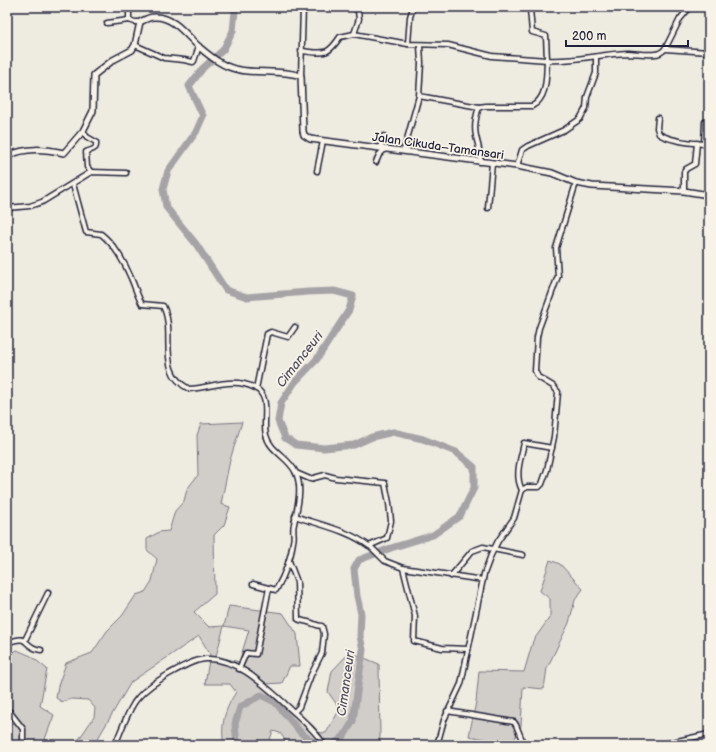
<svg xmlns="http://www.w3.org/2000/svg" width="716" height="752" font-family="'Balsamiq Sans',sans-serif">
	<rect width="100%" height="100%" fill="#eeebe1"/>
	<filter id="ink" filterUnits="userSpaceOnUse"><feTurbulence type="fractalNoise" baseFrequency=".025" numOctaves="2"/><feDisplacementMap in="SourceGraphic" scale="8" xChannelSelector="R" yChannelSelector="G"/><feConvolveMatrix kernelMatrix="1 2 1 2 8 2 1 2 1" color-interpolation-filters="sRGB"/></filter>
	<g filter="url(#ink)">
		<g fill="#d1cdc9" stroke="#7a7882" fill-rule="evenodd">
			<path d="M242 422 230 460 221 504 230 507 224 525 214 535 215 594 194 612 209 627 224 626 229 606 283 613 297 634 300 666H290L282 683 265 684V688L286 701 311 732 326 733 340 709 328 692 332 671 350 652 379 664 380 737 379 745H289L280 733 273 731 268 745H224C220 725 225 709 236 692L230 684H205L210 654 199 636 131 682 94 745H75L94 717 95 708 88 700 72 699 62 702 56 698 58 686 66 663 92 653 107 631 122 616 136 595 145 592 152 581 157 559 147 550V539L159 532 169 531 175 511 184 501 187 489 198 475 197 435 201 424ZM224 626 249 630 239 662 216 656Z"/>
			<path d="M550 560 560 564 583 589 575 600 569 623 547 668 544 689 523 687 521 726 512 744 469 736 476 702 479 671 524 672 533 641 550 617V599L540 591Z"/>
			<path d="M17 650 31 656 47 669 40 706 54 715 45 739 53 745H7V656Z"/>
		</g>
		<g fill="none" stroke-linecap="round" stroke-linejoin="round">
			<g stroke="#a6a3a6" stroke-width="7">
				<path d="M233 7 235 11 233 31 223 50 203 68 189 86 203 116 196 132 168 171 163 189 166 207 196 244 226 290 247 297 308 292 334 291 353 296 349 310 317 359 295 382 281 403 278 421 285 438 296 445 324 448 354 445 372 437 393 432 423 439 456 452 474 467V488L460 516 433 535 391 548 359 560 354 569 357 596 361 614 360 636 363 650 353 721 344 736 333 745"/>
				<path d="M237 745 235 724 240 707 261 695 275 702 301 733 317 745"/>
			</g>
			<defs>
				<g id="minor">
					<path d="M129 7V20L135 22H140"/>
					<path d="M353 7 358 11 359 19 354 34 408 44 448 45 492 56 547 60 546 36 532 32 530 9 523 7"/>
					<path d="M107 23 129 20"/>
					<path d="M408 44 410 17 413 7"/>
					<path d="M135 45 164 58 184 60 193 62 194 61 199 46"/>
					<path d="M420 45 421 63 419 96 479 107"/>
					<path d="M665 49 709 52"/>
					<path d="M301 51C323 53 327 57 340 37L354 34"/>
					<path d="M301 76 303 7"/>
					<path d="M658 118 657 128 659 134C671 141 690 143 704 144L705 122"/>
					<path d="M83 131 87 137 96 142C97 150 93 149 86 152L87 167 91 172"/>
					<path d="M380 148 384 136"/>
					<path d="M404 150 419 96"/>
					<path d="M376 162 379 155 385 149"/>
					<path d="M480 162C481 150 478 147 476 136 474 127 476 116 479 107L486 106H532C548 98 546 76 547 60 574 62 600 54 627 53 636 53 645 55 655 54 659 54 662 52 665 49L680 19 690 7"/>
					<path d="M517 166 522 150 528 146 564 130 580 119 586 108 587 97 596 73V57"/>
					<path d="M317 171 323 141"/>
					<path d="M73 184 86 232 101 234C114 244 125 263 131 278 135 287 137 295 142 304L163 306C177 334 155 371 189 389 211 388 233 376 255 388 272 397 262 420 266 435 270 452 289 457 296 473 303 489 297 508 294 524 292 530 295 536 293 542 291 558 284 576 276 590L253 584"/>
					<path d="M684 191V172L686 169 695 164 697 143"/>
					<path d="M7 208 30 206 42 202 91 172 126 173"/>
					<path d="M488 208 492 163"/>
					<path d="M256 389 267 334 271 332 288 337 295 327"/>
					<path d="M522 490C514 475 521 458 524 443L552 448"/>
					<path d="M295 516C320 525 348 530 369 546L387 538 391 521 389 503 385 483 336 478 325 475 310 479 296 473"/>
					<path d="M370 546 385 561 403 568 483 580"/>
					<path d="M289 561 297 582 298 619C302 621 304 621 308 622 314 623 316 626 322 626L324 634 322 653 311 675 299 707 294 712"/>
					<path d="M403 568 415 616 414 641 442 648 468 649"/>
					<path d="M451 576 472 551 483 547 523 555"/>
					<path d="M25 640 48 593"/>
					<path d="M7 643C32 633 21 647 41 650"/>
					<path d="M239 669 246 653 256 654 269 588"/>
					<path d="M7 710 9 711 23 729V745"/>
					<path d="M447 711 514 722 516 725 524 745"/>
					<path d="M115 745C121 731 126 716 134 703 142 691 157 681 169 674 180 668 193 660 206 659 234 657 262 683 282 701 295 714 315 729 324 745"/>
					<path d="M437 745 444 720 461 684 484 574 491 555 498 541 514 518 522 490 527 487H539L542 484 547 470 554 437 558 392 553 386 538 377 535 371 537 337 539 328 558 276 556 248 576 183"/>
					<path d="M659 745 709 734"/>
				</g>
				<path id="tertiary" d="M7 156C27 147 44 149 64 153L83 131 93 111 94 75 113 60 132 50 135 45 140 22C144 20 149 17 154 17 174 16 186 35 199 47 205 52 212 58 219 62 243 78 274 67 301 76L303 131 304 135 310 139 517 166 552 173 576 183 592 186 684 191 709 195"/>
			</defs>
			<use href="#minor" stroke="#22223b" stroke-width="7"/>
			<use href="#tertiary" stroke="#22223b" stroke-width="8"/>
			<use href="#minor" stroke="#f7f3e8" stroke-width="4"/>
			<use href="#tertiary" stroke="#f7f3e8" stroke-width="5"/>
		</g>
	</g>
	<g text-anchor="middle" stroke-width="3.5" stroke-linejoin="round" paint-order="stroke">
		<g font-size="12" fill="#22223b" stroke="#f7f3e8">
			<text transform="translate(438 146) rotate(8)" y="4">Jalan Cikuda–Tamansari</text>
		</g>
		<g font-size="13" font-style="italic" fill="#504f60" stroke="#f7f3e8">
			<text transform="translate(299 359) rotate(-52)" y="5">Cimanceuri</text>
			<text transform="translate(345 683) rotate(-82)" y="5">Cimanceuri</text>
		</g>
	</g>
	<rect width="716" height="752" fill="none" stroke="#f7f3e8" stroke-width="24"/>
	<rect x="12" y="12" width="692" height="728" fill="none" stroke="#22223b" stroke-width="1.5" filter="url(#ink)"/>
	<path d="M566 40v6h122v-6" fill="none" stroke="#22223b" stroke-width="2"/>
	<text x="572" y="40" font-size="12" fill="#22223b" stroke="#f7f3e8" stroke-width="3" paint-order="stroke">200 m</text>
</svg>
